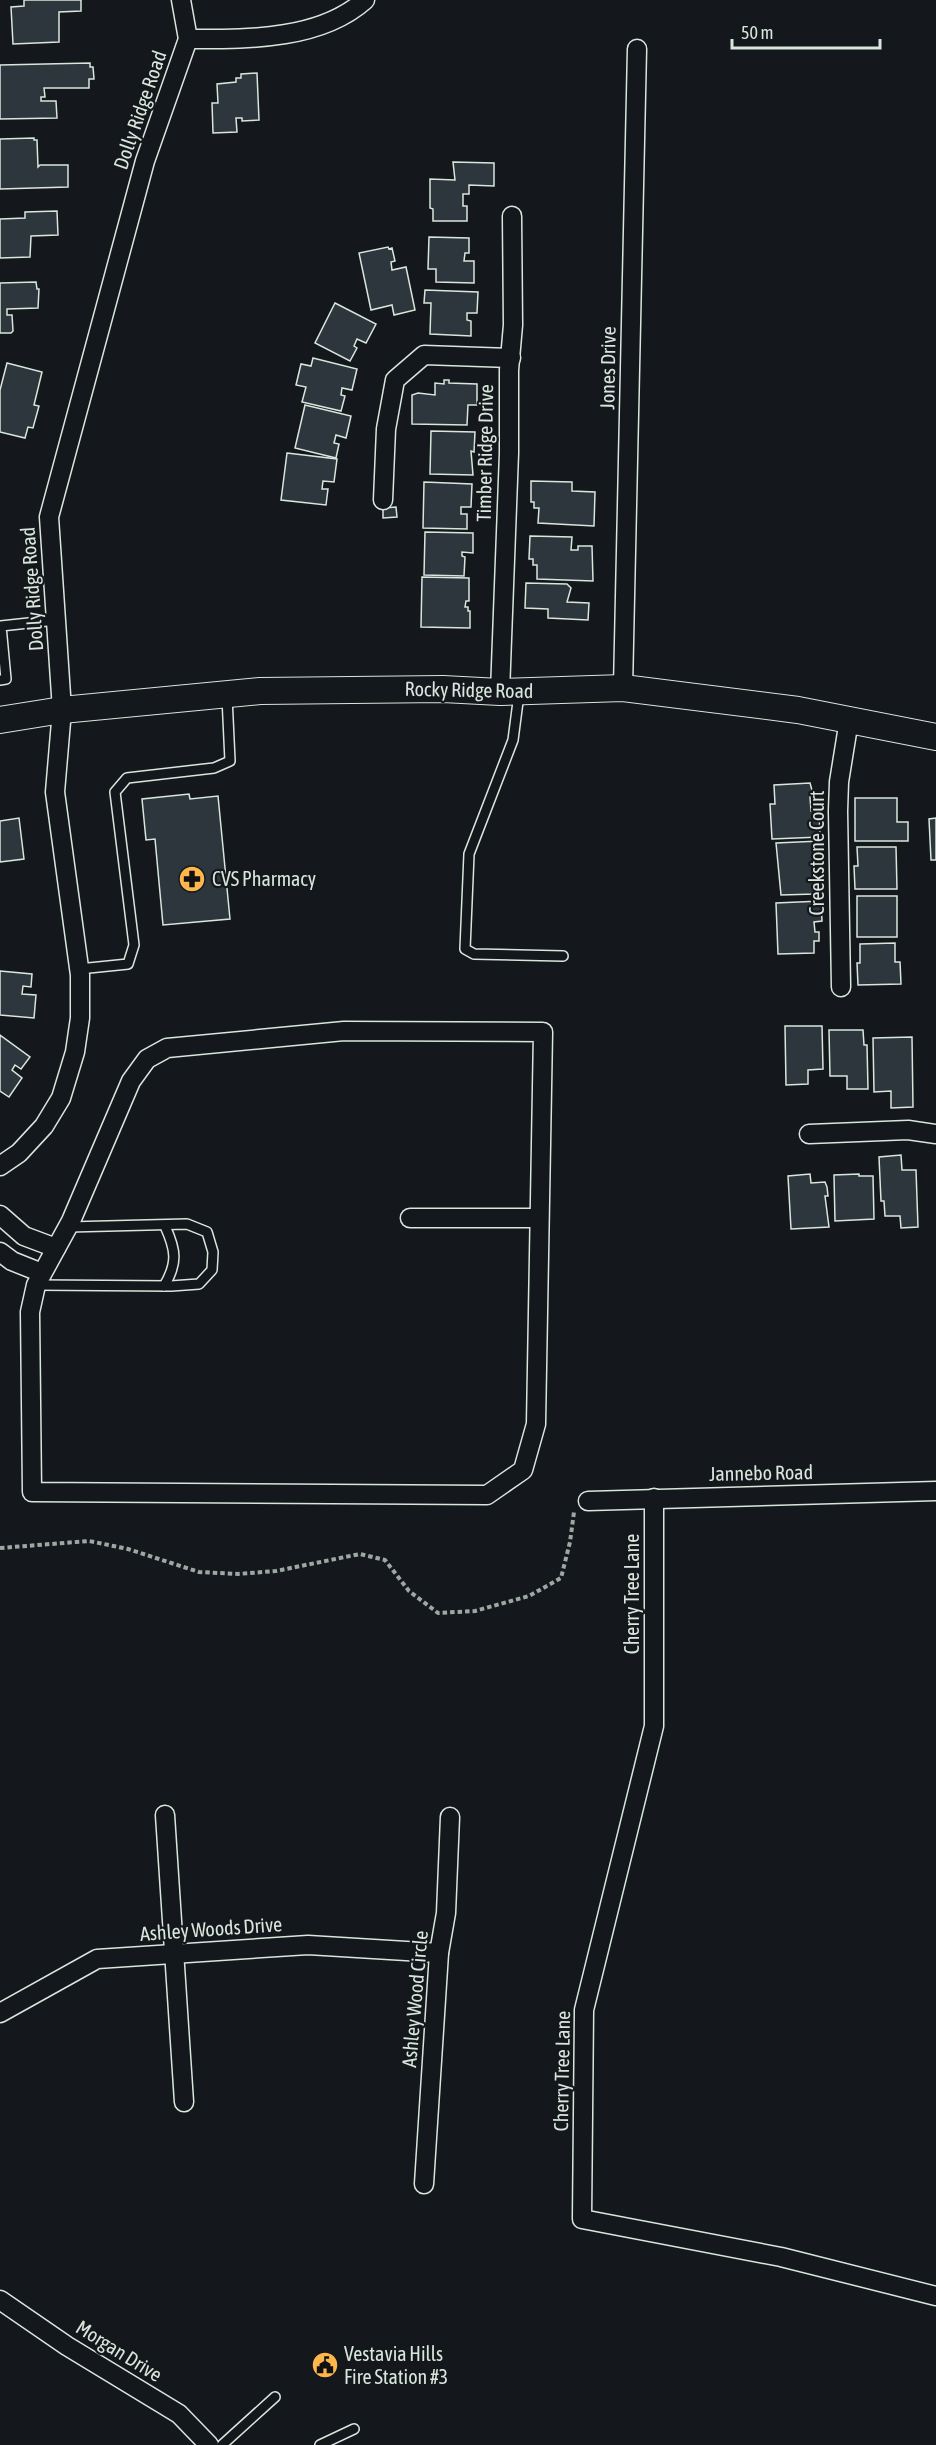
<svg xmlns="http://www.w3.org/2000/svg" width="936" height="2445" font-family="'Asap Condensed',sans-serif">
	<rect width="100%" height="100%" fill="#14181c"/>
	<g fill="#2c363c" stroke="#d8e6dc" stroke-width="1.5">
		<path d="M24 0H81V11L59 12V42L13 44 11 7 24 6Z"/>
		<path d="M90 63V67H93L94 79H89V88H44L45 97H41V101H56L57 118 0 119V65Z"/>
		<path d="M257 73 259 120 242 121V118H236L237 132 213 133 212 103H218L217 84 236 82V78H241V74Z"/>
		<path d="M34 138V140H37L38 167 40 165H68V187L0 189V139Z"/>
		<path d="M453 162 494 163V186L469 185V194H463V206H467V221H433V209L430 208V179L455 180Z"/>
		<path d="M57 211 58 235 31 236 30 257 0 258V219L25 218V212Z"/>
		<path d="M429 237 469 238V253H465L464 261H474V283L436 282V269H428Z"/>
		<path d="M388 247 389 249 392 248 395 261 391 262 392 270 406 267 415 310 394 315 392 305 371 310 359 253Z"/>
		<path d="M36 282 37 289H39L38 308 7 309V315H12L13 331 11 333H0V283Z"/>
		<path d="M425 290 478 292 477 313H467V320L471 321V336L430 334 431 303H424Z"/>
		<path d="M335 303 376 324 366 343 357 339 354 346 357 348 350 361 315 343Z"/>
		<path d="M313 358 357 369 352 390 342 388 341 395 345 396 341 411 302 402 306 387 296 385 301 364 311 366Z"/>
		<path d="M7 363 42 372 34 405 39 406 33 428 28 427 25 438 0 432V390Z"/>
		<path d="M444 380H449V383L477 384V405H468L467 425 412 424V395L418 393 435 395V383L444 384Z"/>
		<path d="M305 405 351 416 346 438 336 435 334 443 339 444 336 458 295 448Z"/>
		<path d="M431 431 475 432 474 452 471 451 473 475 430 474Z"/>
		<path d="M287 453 337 459 334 482 323 481 322 489H328L326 505 281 500Z"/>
		<path d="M531 481 572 482V491L595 492 594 526 538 523 539 508H534V502H531Z"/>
		<path d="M424 482 472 484 471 507H461V514H467V529L423 528Z"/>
		<path d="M396 507 397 517 383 518V508Z"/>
		<path d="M425 532 473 533V553L462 552V556L465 557 464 576 424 575Z"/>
		<path d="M530 536 572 537 571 550H578V546H592L593 581 537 579V565H533V559H529Z"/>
		<path d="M422 577 469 578V601H466L465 607H468V611H470V628L421 627Z"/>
		<path d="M526 583 567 584 571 588 567 602 589 603 588 620 548 618V609L525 608Z"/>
		<path d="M810 783 813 794 810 797 811 811H819L820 837 772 839 770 804H775L774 785Z"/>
		<path d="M189 794 190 799 218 796 230 919 163 925 155 839 146 840 142 799Z"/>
		<path d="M855 798H897V822H908V841H855Z"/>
		<path d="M19 818 24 859 0 862V821Z"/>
		<path d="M936 818V860H931L929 819Z"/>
		<path d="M820 841 821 866H814V881L817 883 815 894 781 895 776 843Z"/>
		<path d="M857 847H896L897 889H855L854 866H858Z"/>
		<rect x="857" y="896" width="40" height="41"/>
		<path d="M821 901 822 921 814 922 815 932H819V941H814V953L778 954 776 903Z"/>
		<path d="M895 943V962H900L901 984 858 985 857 963H860V944Z"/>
		<path d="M0 971 32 974 31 987 23 986 22 994 36 995 34 1018 0 1015Z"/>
		<path d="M785 1026H822L823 1069 808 1070V1084L786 1085Z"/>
		<path d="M829 1030H863L864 1045H867L868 1089H847V1076H830Z"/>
		<path d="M0 1035 30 1057 21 1069 15 1065 12 1070 22 1078 9 1097 0 1091Z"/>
		<path d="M912 1037 913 1107 891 1108V1091L874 1092 873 1038Z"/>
		<path d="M901 1155 902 1170H916L918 1227 901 1228 900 1216H885L884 1201H881L879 1157Z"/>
		<path d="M810 1174 811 1183 825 1182 827 1187 828 1196H825L829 1227 791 1229 788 1176Z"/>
		<path d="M859 1174V1176H873L874 1219 835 1221 834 1175Z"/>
	</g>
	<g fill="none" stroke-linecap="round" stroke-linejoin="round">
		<defs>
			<g id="lane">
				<path d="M0 680 6 679 1 626 56 620"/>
				<path d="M519 694 513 740 469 854 465 949 474 954 563 956"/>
				<path d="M79 969 128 964 134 945 115 792 127 778 214 768 230 761 227 697"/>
				<path d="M36 1285 171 1286 199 1284 212 1270 213 1252 207 1232 187 1224 68 1227"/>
				<path d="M164 1286C178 1263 176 1250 165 1226"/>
				<path d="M222 2445 275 2397"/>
				<path d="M320 2445 354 2429"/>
			</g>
			<g id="street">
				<path d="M188 39C245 39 319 41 365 0"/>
				<path d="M383 500 386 429 395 380 424 355 511 358"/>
				<path d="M623 688 637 49"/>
				<path d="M500 692 509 453V370L513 325 512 216"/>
				<path d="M841 987 838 811 839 782 849 720"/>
				<path d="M344 1031 543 1032 536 1424 523 1470 487 1495 32 1492 30 1312 36 1285 71 1221 131 1081 147 1059 167 1048Z"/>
				<path d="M809 1134 908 1130 936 1134"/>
				<path d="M0 1166 19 1153 44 1126 61 1098 75 1052 80 1018V975L55 792 62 710 49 517 145 161 188 39 181 0"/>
				<path d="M0 1215 24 1236 56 1248"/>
				<path d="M410 1218H539"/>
				<path d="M0 1252 12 1261 42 1273"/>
				<path d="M654 1498V1726L584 2010 582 2219 781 2257 936 2296"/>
				<path d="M588 1501 936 1491"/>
				<path d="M165 1815 184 2102"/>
				<path d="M0 2013 97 1959 308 1945 439 1953"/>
				<path d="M424 2184 439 1953 446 1913 450 1817"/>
				<path d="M0 2300 67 2346 179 2414 209 2445"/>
			</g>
			<path id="secondary" d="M0 720 62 710 260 691 443 689 500 692 623 688 798 710 936 737"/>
		</defs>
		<use href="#lane" stroke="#d8e6dc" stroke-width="12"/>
		<use href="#street" stroke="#d8e6dc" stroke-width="21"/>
		<use href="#secondary" stroke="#d8e6dc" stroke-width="28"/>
		<path stroke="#9da8a2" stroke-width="4" stroke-dasharray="4.5 3" stroke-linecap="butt" d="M0 1548 89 1541 128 1549 199 1572 238 1574 276 1571 360 1554 385 1560 409 1591 438 1613 475 1611 529 1596 561 1578 570 1542 574 1512"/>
		<use href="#lane" stroke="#14181c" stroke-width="9"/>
		<use href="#street" stroke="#14181c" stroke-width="18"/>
		<use href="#secondary" stroke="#14181c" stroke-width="26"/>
	</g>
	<defs>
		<symbol id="pharmacy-disc" viewBox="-11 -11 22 22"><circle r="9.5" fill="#ffb74d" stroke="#14181c"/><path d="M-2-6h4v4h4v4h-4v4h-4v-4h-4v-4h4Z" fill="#111"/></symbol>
		<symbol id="civic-disc" viewBox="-11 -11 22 22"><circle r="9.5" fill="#ffb74d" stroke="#14181c"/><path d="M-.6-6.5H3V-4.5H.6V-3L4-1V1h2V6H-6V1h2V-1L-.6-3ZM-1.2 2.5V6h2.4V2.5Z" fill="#111"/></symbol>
	</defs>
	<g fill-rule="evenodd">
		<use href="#pharmacy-disc" x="177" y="864" width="30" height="30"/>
		<use href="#civic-disc" x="310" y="2350" width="30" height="30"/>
	</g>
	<g text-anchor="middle" stroke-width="4.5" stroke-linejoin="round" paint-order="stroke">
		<g font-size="20" fill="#d8e6dc" stroke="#14181c">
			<text transform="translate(140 110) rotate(-71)" y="7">Dolly Ridge Road</text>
			<text transform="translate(608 368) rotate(-89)" y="7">Jones Drive</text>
			<text transform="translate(485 453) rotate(-89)" y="7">Timber Ridge Drive</text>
			<text transform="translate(32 589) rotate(-94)" y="7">Dolly Ridge Road</text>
			<text transform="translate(469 690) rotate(1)" y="7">Rocky Ridge Road</text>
			<text transform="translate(817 853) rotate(-90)" y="7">Creekstone Court</text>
			<text transform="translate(761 1473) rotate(-1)" y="7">Jannebo Road</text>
			<text transform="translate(632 1594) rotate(-90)" y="7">Cherry Tree Lane</text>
			<text transform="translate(211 1929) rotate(-4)" y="7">Ashley Woods Drive</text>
			<text transform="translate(415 1999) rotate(-85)" y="7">Ashley Wood Circle</text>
			<text transform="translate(562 2071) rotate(-89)" y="7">Cherry Tree Lane</text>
			<text transform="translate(119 2351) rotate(32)" y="7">Morgan Drive</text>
		</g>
		<g font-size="20" fill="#d8e6dc" stroke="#14181c" text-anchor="start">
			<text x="212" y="886">CVS Pharmacy</text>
			<text x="344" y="2361">Vestavia Hills<tspan x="344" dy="23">Fire Station #3</tspan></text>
		</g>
	</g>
	<path d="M732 39v9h148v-9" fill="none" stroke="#d8e6dc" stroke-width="3"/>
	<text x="741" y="39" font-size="18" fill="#d8e6dc" stroke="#14181c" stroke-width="4.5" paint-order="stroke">50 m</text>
</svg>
